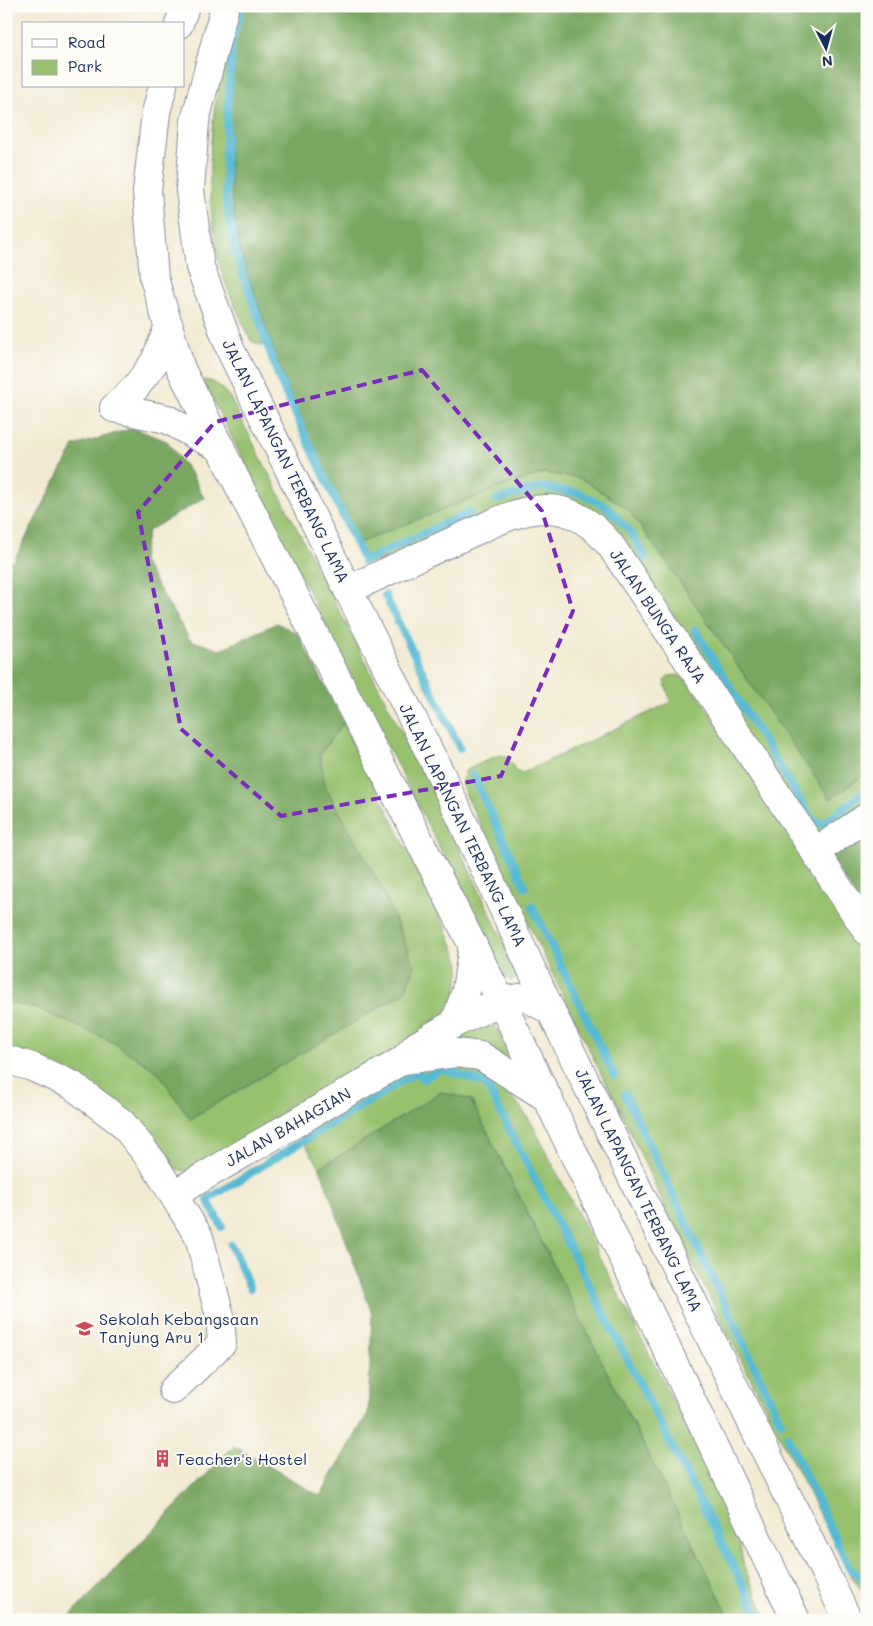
<svg xmlns="http://www.w3.org/2000/svg" width="873" height="1626" font-family="Mali,sans-serif">
	<rect width="100%" height="100%" fill="#fdfcf7"/>
	<filter id="ink" filterUnits="userSpaceOnUse"><feTurbulence type="fractalNoise" baseFrequency=".02" numOctaves="2"/><feDisplacementMap in="SourceGraphic" scale="10" xChannelSelector="R" yChannelSelector="G"/><feConvolveMatrix kernelMatrix="1 2 1 2 8 2 1 2 1" color-interpolation-filters="sRGB"/></filter>
	<filter id="wash" filterUnits="userSpaceOnUse"><feTurbulence type="fractalNoise" baseFrequency=".0096" numOctaves="4" result="noise"/><feDisplacementMap in="SourceGraphic" scale="20" xChannelSelector="R" yChannelSelector="G"/><feGaussianBlur stdDeviation="1.12" result="paint"/><feColorMatrix in="noise" values="0 0 0 0 0 0 0 0 0 0 0 0 0 0 0 0 0 1.4 0 .05"/><feComposite in="paint" operator="in"/></filter>
	<g filter="url(#wash)">
		<rect width="100%" height="100%" fill="#f2ead2"/>
		<g fill="#97c16e" stroke="#597866">
			<path d="M234 41 229 155 232 201 241 254 274 350 251 341C240 316 224 285 218 259 207 203 207 140 219 84 223 70 229 55 234 41Z"/>
			<path d="M203 380C215 380 222 388 229 396L434 795 518 972V977L514 980H509L506 977 328 630Z"/>
			<path d="M545 473 580 478 628 509 666 562 830 799 867 773V804L825 833 812 834 601 523 488 516 370 564 358 543 496 489Z"/>
			<path d="M678 675 689 681 867 953V1597L849 1573 674 1227 615 1099 601 1074 463 789V777L466 770 499 755 506 756 517 772 523 773 671 702 664 681 669 676Z"/>
			<path d="M344 722 447 931 460 964 457 991 445 1014 423 1033 199 1170 183 1171 169 1166 6 1049V1002L36 1008 109 1040 158 1072 190 1119 404 993 415 967 383 890 325 786 320 754Z"/>
			<path d="M490 1013 512 1059 443 1040Z"/>
			<path d="M445 1059 498 1076 531 1122 736 1524 744 1567 768 1620H731L471 1100 441 1092 320 1168 300 1136 399 1073Z"/>
		</g>
		<g fill="#79a761" stroke="#4a6b60">
			<path d="M245 6H856L867 11V773L830 799 666 562 628 509 580 478 544 473 496 489 358 543 284 380 241 254 232 201 229 155 234 41Z"/>
			<path d="M133 428 167 441 192 475 204 498 148 531 142 560 190 640 220 650 277 623 298 634 344 722 320 754 325 786 383 890 415 967 404 993 190 1119 158 1072 109 1040 36 1008 6 1002V560L13 562 74 446Z"/>
			<path d="M867 830V915L831 858 836 851Z"/>
			<path d="M441 1092 471 1100 731 1620H66L234 1446 320 1496 368 1413 372 1314 320 1168Z"/>
		</g>
		<g fill="none" stroke-linecap="round" stroke-linejoin="round">
			<g stroke="#55b9d3" stroke-width="8">
				<path d="M242 6 232 41 225 154 226 201 236 254 280 381 364 561 470 512"/>
				<path d="M496 500 541 487 579 493 606 506 629 530 645 557"/>
				<path d="M385 595 460 748"/>
				<path d="M695 630 812 819 823 824 867 790"/>
				<path d="M473 775 525 887"/>
				<path d="M532 906 614 1075"/>
				<path d="M625 1094 781 1422"/>
				<path d="M222 1227 209 1203 208 1199 418 1071 423 1079 441 1068 486 1084 761 1620"/>
				<path d="M231 1245 250 1288"/>
				<path d="M787 1436 849 1568 867 1581"/>
			</g>
		</g>
	</g>
	<g filter="url(#ink)">
		<g fill="none" stroke-linecap="round" stroke-linejoin="round">
			<defs>
				<g id="minor">
					<path d="M348 590C386 572 424 554 462 537 488 526 515 510 544 509 573 508 594 525 611 546L742 741 867 931"/>
					<path d="M815 852 867 817"/>
					<path d="M6 1059 32 1067 72 1085 122 1123 153 1162 199 1237 220 1316 222 1343 173 1390"/>
					<path d="M174 1194 403 1060 416 1046 455 1023 501 1001 526 997 551 1011"/>
				</g>
				<g id="major">
					<path d="M225 6 195 121 190 190 200 267 231 351 348 590 441 775 551 1011 848 1620"/>
					<path d="M179 24 185 6"/>
					<path d="M163 86 156 113 147 191 154 278 181 369 243 494 501 1001 796 1620"/>
					<path d="M114 408 167 419 191 433 221 448"/>
					<path d="M114 408 136 387 155 361 169 326"/>
					<path d="M455 1023 466 991 473 945"/>
					<path d="M403 1060 456 1053 481 1056 549 1099"/>
				</g>
			</defs>
			<use href="#minor" stroke="#868c98" stroke-width="30"/>
			<use href="#major" stroke="#868c98" stroke-width="30"/>
			<use href="#minor" stroke="#fff" stroke-width="28"/>
			<use href="#major" stroke="#fff" stroke-width="28"/>
		</g>
	</g>
	<path fill="none" stroke="#7b2cbf" stroke-width="4" stroke-dasharray="10 6" stroke-linejoin="round" d="M422 370 542 511 573 611 501 776 281 816 181 729 138 512 215 422Z"/>
	<defs>
		<symbol id="school-bare" viewBox="-9 -9 18 18"><path d="M0-5L7-2L0 1L-7-2ZM-4 1L0 2.5L4 1V4Q0 6-4 4Z" fill="#d1495b" stroke="#fdfcf7" stroke-width="2.5" paint-order="stroke"/></symbol>
		<symbol id="building-bare" viewBox="-9 -9 18 18"><path d="M-4-6H4V6H1V3H-1V6H-4ZM-2.5-4.3h1.7v1.8h-1.7ZM.8-4.3h1.7v1.8H.8ZM-2.5-1h1.7V.8h-1.7ZM.8-1h1.7V.8H.8Z" fill="#d1495b" stroke="#fdfcf7" stroke-width="2.5" paint-order="stroke"/></symbol>
	</defs>
	<g fill-rule="evenodd">
		<use href="#school-bare" x="72" y="1316" width="25" height="25"/>
		<use href="#building-bare" x="150" y="1446" width="25" height="25"/>
	</g>
	<g text-anchor="middle" stroke-width="4" stroke-linejoin="round" paint-order="stroke">
		<g font-size="16" fill="#1b2f5e" stroke="#fdfcf7">
			<text transform="translate(286 461) rotate(64)" y="6">JALAN LAPANGAN TERBANG LAMA</text>
			<text transform="translate(658 616) rotate(56)" y="6">JALAN BUNGA RAJA</text>
			<text transform="translate(463 825) rotate(64)" y="6">JALAN LAPANGAN TERBANG LAMA</text>
			<text transform="translate(288 1127) rotate(-30)" y="6">JALAN BAHAGIAN</text>
			<text transform="translate(639 1190) rotate(64)" y="6">JALAN LAPANGAN TERBANG LAMA</text>
		</g>
		<g font-size="16" fill="#1b2f5e" stroke="#fdfcf7" text-anchor="start">
			<text x="99" y="1325">Sekolah Kebangsaan<tspan x="99" dy="18">Tanjung Aru 1</tspan></text>
			<text x="176" y="1465">Teacher's Hostel</text>
		</g>
	</g>
	<rect width="873" height="1626" fill="none" stroke="#fdfcf7" stroke-width="25"/>
	<rect x="22" y="22" width="162" height="65" fill="#fdfcf7" stroke="#a3aaba"/>
	<rect x="32" y="39" width="25" height="8" fill="#ffffff" stroke="#a3aaba"/>
	<text x="68" y="48" font-size="15" fill="#1b2f5e">Road</text>
	<rect x="32" y="60" width="25" height="15" fill="#97c16e" stroke="#a3aaba"/>
	<text x="68" y="72" font-size="15" fill="#1b2f5e">Park</text>
	<g transform="translate(826 48) rotate(174)" stroke="#fdfcf7" stroke-width="4" paint-order="stroke">
	<path d="M0-4L9 19L0 12L-9 19Z" fill="#1b2f5e"/>
	<text y="-8" font-size="14" font-weight="bold" text-anchor="middle" fill="#1b2f5e">N</text>
	</g>
</svg>
